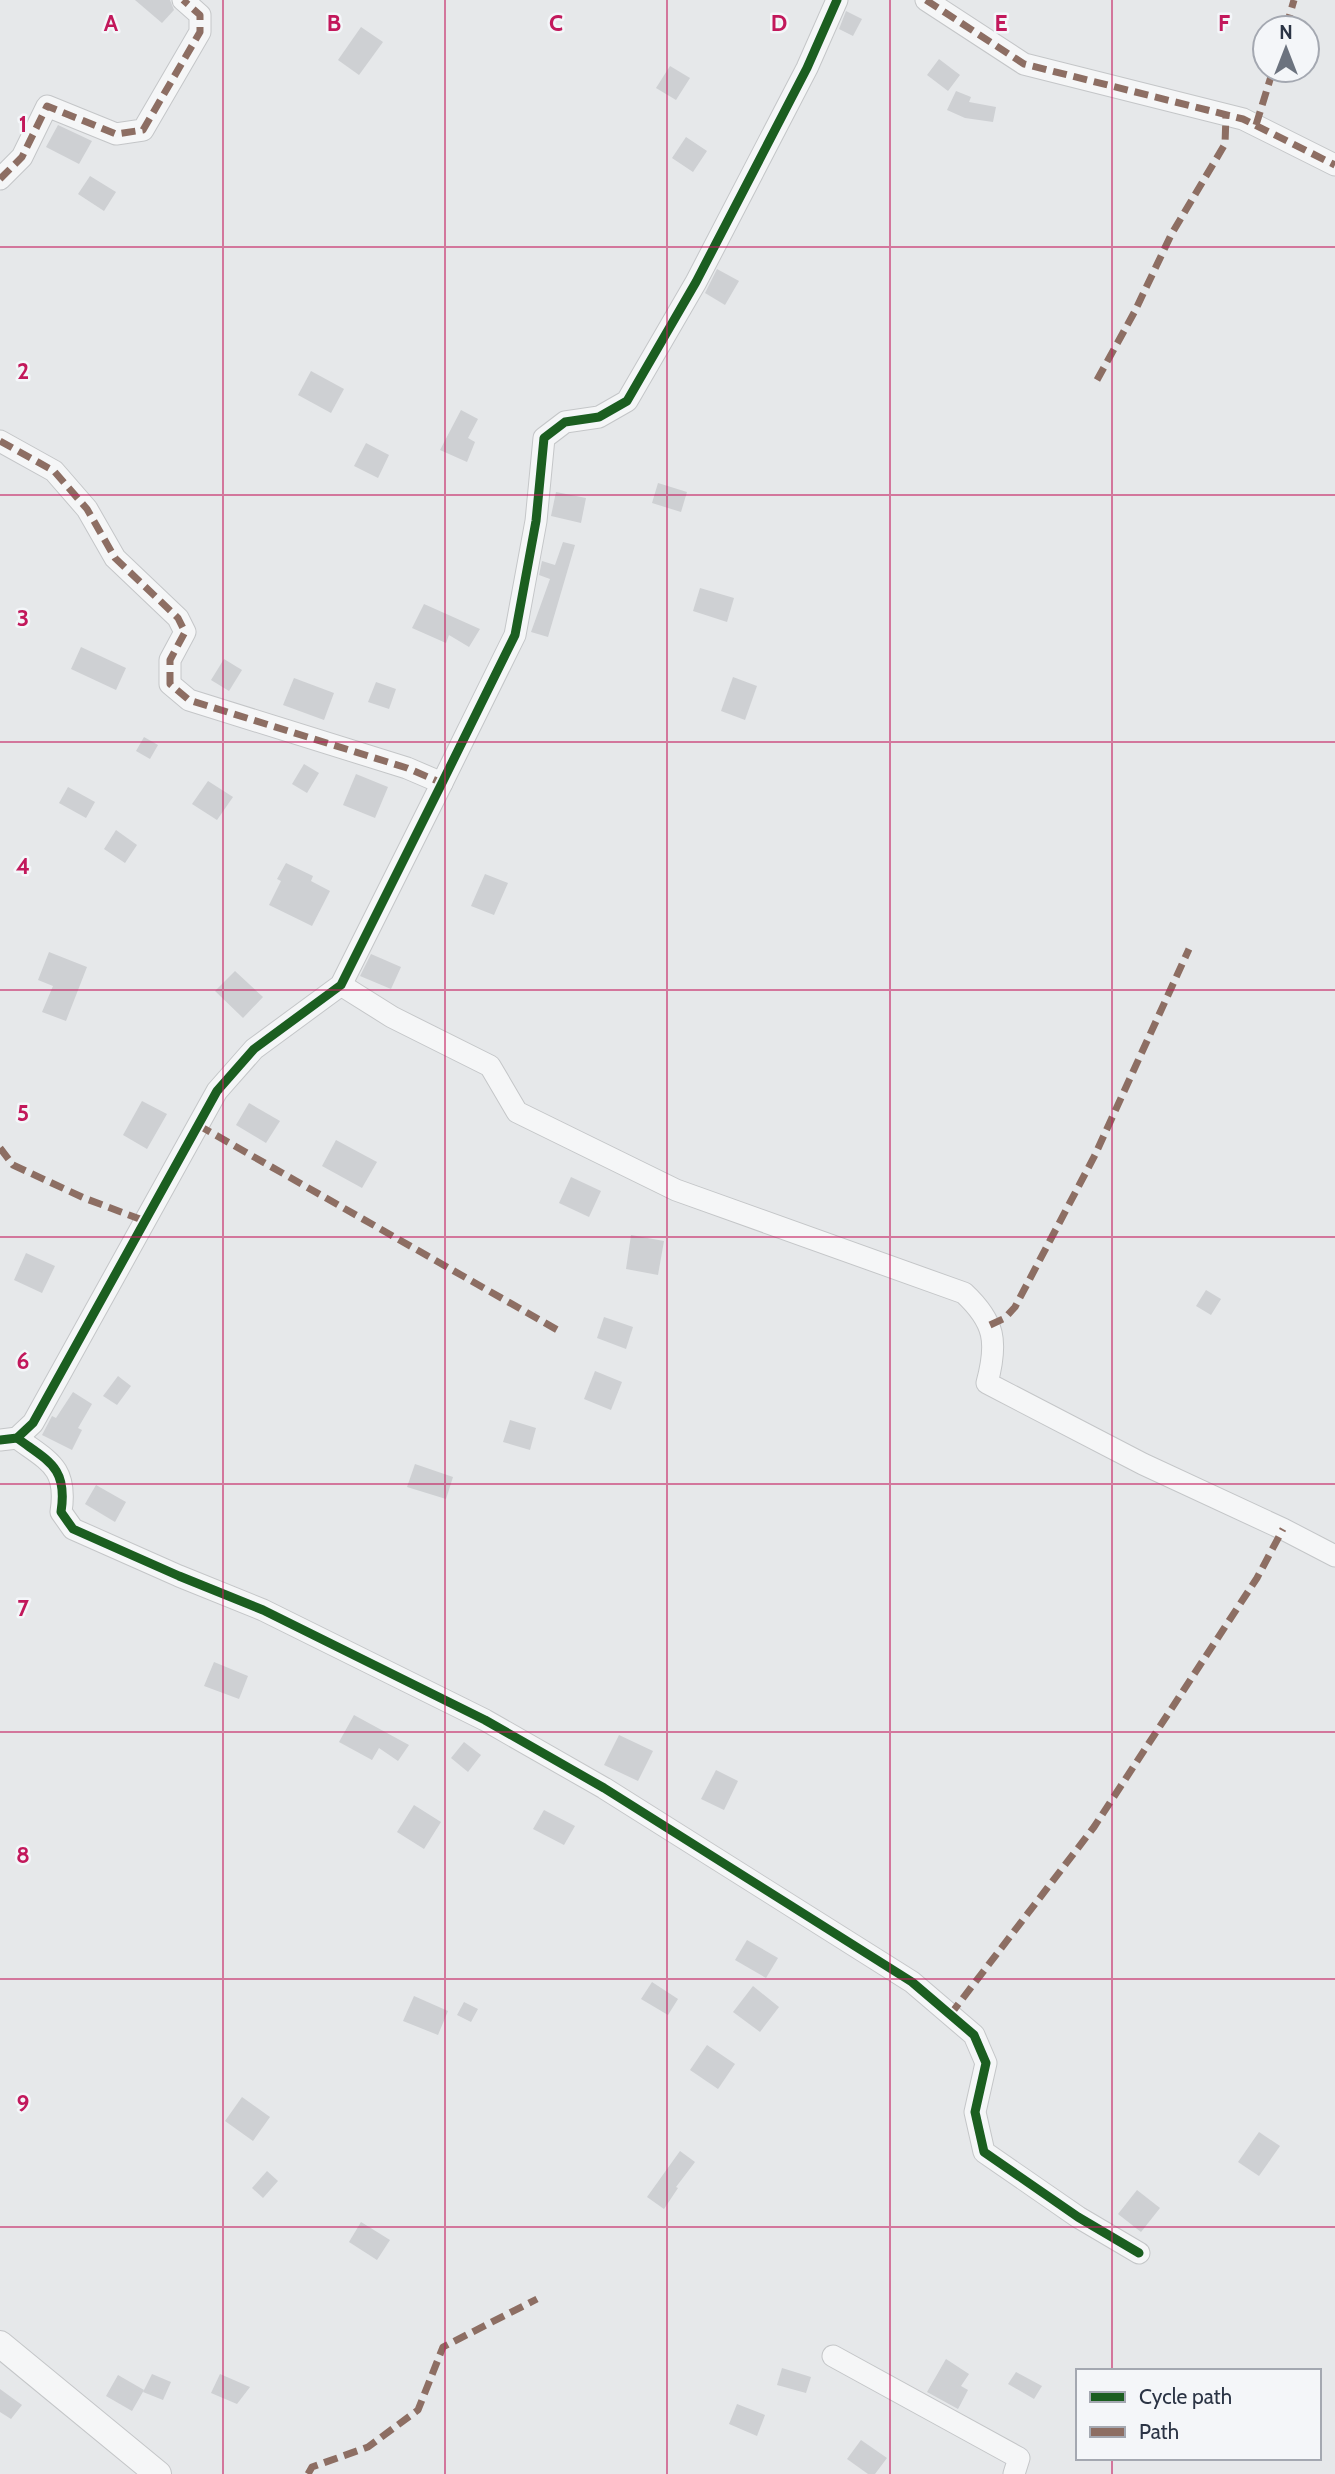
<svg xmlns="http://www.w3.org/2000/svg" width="1335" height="2474" font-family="Cabin,sans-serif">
	<rect width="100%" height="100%" fill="#e6e8ea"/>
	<g fill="#ced0d3">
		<path d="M135 0H170L174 10 162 23Z"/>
		<path d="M846 11 862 19 853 36 839 29Z"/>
		<path d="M361 27 383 42 359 75 338 60Z"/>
		<path d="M939 59 960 75 948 91 927 75Z"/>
		<path d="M670 66 690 78 676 100 656 88Z"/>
		<path d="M956 91 971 97 969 102 996 107 993 122 965 118 947 110Z"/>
		<path d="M58 125 92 141 79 164 46 147Z"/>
		<path d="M686 137 707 151 693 172 672 158Z"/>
		<path d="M90 176 116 192 104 211 78 194Z"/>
		<path d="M717 269 739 281 725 305 705 293Z"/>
		<path d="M311 371 344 389 331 413 298 395Z"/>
		<path d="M461 410 478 419 468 438 475 442 467 462 440 450Z"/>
		<path d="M366 443 389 455 378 478 354 466Z"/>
		<path d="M658 483 687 492 681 512 652 503Z"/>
		<path d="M556 492 586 498 581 523 551 516Z"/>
		<path d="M563 542 575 545 548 637 531 632 550 579 539 575 542 561 555 565Z"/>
		<path d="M700 588 734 598 727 622 693 611Z"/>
		<path d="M424 604 480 629 469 647 449 635 446 643 412 628Z"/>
		<path d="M81 647 126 668 116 690 71 669Z"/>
		<path d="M224 659 242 670 229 691 211 680Z"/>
		<path d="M733 677 757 686 745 720 721 711Z"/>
		<path d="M294 678 334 693 324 720 283 705Z"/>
		<path d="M376 682 396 689 389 709 368 702Z"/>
		<path d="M144 737 158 745 150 759 136 751Z"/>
		<path d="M304 764 319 773 307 793 292 784Z"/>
		<path d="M356 774 388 787 375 818 343 805Z"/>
		<path d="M208 781 233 797 217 820 192 804Z"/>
		<path d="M68 787 95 802 86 818 59 803Z"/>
		<path d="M116 830 137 845 125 863 104 849Z"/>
		<path d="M286 863 313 876 311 881 330 891 312 926 269 905 281 881 277 879Z"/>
		<path d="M485 874 508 883 494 915 471 906Z"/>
		<path d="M49 952 87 967 66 1021 42 1012 53 986 38 980Z"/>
		<path d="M371 954 401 967 391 989 360 976Z"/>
		<path d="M235 971 263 997 243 1018 215 991Z"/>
		<path d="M142 1101 167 1114 147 1149 123 1135Z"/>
		<path d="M249 1103 280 1121 266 1143 236 1125Z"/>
		<path d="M336 1140 377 1162 362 1188 322 1166Z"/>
		<path d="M571 1177 601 1191 589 1217 559 1203Z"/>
		<path d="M631 1235 664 1241 658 1275 626 1269Z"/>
		<path d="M26 1253 55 1266 42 1293 14 1280Z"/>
		<path d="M1206 1290 1221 1299 1211 1315 1196 1306Z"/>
		<path d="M604 1317 633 1327 626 1349 597 1338Z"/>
		<path d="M595 1371 622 1382 611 1410 584 1399Z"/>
		<path d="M118 1376 131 1386 117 1405 103 1396Z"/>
		<path d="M73 1392 92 1404 78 1428 82 1430 72 1450 42 1435 52 1416 56 1418Z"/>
		<path d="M510 1420 536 1428 530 1450 503 1442Z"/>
		<path d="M415 1464 453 1477 446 1499 407 1487Z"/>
		<path d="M96 1485 126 1502 115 1522 85 1504Z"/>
		<path d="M214 1662 248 1676 239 1699 204 1686Z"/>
		<path d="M354 1715 409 1745 398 1761 379 1748 372 1760 339 1742Z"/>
		<path d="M619 1735 653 1751 638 1781 604 1765Z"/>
		<path d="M464 1742 481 1755 468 1772 451 1758Z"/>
		<path d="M716 1770 738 1781 724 1810 701 1799Z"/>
		<path d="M414 1805 441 1822 424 1849 397 1832Z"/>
		<path d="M544 1810 575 1826 564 1845 533 1829Z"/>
		<path d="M747 1940 778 1958 766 1978 735 1960Z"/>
		<path d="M652 1982 678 1999 668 2015 641 1999Z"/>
		<path d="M753 1986 779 2007 760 2032 733 2012Z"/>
		<path d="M414 1996 448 2011 438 2035 403 2021Z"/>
		<path d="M464 2002 478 2009 471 2022 457 2015Z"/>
		<path d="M707 2045 735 2064 718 2089 690 2070Z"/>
		<path d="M242 2097 270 2117 253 2141 225 2121Z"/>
		<path d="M1259 2132 1280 2146 1259 2176 1238 2162Z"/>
		<path d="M680 2151 695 2162 676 2187 678 2188 664 2209 647 2197Z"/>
		<path d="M267 2171 278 2181 263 2198 252 2188Z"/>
		<path d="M1137 2190 1160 2208 1141 2232 1118 2214Z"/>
		<path d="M361 2222 390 2240 377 2260 349 2242Z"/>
		<path d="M946 2359 969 2374 961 2386 968 2390 958 2409 927 2392Z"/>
		<path d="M782 2368 811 2377 806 2393 777 2385Z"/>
		<path d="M1016 2372 1042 2386 1034 2399 1008 2384Z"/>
		<path d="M152 2374 171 2382 163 2400 143 2392Z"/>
		<path d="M220 2374 250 2387 237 2404 211 2393Z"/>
		<path d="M118 2375 144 2390 132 2411 106 2396Z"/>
		<path d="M0 2389 22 2405 11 2419 0 2412Z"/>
		<path d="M737 2404 765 2415 757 2436 729 2424Z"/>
		<path d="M861 2440 887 2458 875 2474H868L847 2459Z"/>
	</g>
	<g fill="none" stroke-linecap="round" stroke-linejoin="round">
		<defs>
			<g id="minor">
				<path d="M926 0 1024 64 1243 119 1335 165"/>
				<path d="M0 179 22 157 47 106 116 134 143 130 200 32V15L183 0"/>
				<path d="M0 441 54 471 87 509 115 558 178 618 185 632 170 660V684L189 700 407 768 442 783"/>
				<path d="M341 985 392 1017 490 1066 517 1112 676 1190 964 1293C995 1322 998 1342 987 1383L1143 1464 1283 1529 1335 1556"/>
				<path d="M17 1438C48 1461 68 1467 61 1512L73 1529 179 1576 263 1610 485 1720 604 1788 912 1982 974 2035 986 2063 975 2112 984 2152 1078 2217 1139 2253"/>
				<path d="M0 1440 17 1438 33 1423 217 1091 254 1049 341 985 442 783 515 635 536 521 544 438 565 422 599 417 627 401 696 282 807 68 837 0"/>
				<path d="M833 2356 1019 2458 1014 2474"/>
			</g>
			<path id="tertiary" d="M0 2344 158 2474"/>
		</defs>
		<use href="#minor" stroke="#c4c6c8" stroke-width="23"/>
		<use href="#tertiary" stroke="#c4c6c8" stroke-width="28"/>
		<use href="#minor" stroke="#f5f6f7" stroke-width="21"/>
		<use href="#tertiary" stroke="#f5f6f7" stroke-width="26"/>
		<g stroke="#8d6e63" stroke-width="7" stroke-dasharray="14 7" stroke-linecap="butt">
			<path d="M926 0 1024 64 1243 119 1335 165"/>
			<path d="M1286 28 1294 0"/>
			<path d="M1256 125 1273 70"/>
			<path d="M0 179 22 157 47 106 116 134 143 130 200 32V15L183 0"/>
			<path d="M1097 380 1135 311 1171 235 1225 144 1226 115"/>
			<path d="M0 441 54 471 87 509 115 558 178 618 185 632 170 660V684L189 700 407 768 442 783"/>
			<path d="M198 1125 561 1332"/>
			<path d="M0 1148 13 1165 84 1198 145 1221"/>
			<path d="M990 1325 1005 1318 1015 1307 1095 1155 1189 949"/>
			<path d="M950 2015 1094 1827 1257 1578 1283 1529"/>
			<path d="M308 2474 312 2467 368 2447 418 2410 443 2347 537 2299"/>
		</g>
		<defs>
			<g id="cycleway">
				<path d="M17 1438C48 1461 68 1467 61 1512L73 1529 179 1576 263 1610 485 1720 604 1788 912 1982 974 2035 986 2063 975 2112 984 2152 1078 2217 1139 2253"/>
				<path d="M0 1440 17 1438 33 1423 217 1091 254 1049 341 985 442 783 515 635 536 521 544 438 565 422 599 417 627 401 696 282 807 68 837 0"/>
			</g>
		</defs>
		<use href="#cycleway" stroke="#f4f6f9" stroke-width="13"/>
		<use href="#cycleway" stroke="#1b5e20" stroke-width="9"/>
	</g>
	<path fill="none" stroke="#c2185b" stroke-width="2" stroke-opacity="0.55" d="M223 0V2474M445 0V2474M667 0V2474M890 0V2474M1112 0V2371M0 247H1335M0 495H1335M0 742H1335M0 990H1335M0 1237H1335M0 1484H1335M0 1732H1335M0 1979H1335M0 2227H1335M1112 2458V2474"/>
	<g font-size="23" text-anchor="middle" font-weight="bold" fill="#c2185b" stroke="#f4f6f9" stroke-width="5" stroke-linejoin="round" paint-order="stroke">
		<text x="111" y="31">A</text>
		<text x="334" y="31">B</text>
		<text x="556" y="31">C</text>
		<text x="779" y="31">D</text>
		<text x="1001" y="31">E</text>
		<text x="1224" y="31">F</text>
		<text x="23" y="132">1</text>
		<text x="23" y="379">2</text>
		<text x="23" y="626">3</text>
		<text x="23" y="874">4</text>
		<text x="23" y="1121">5</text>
		<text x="23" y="1369">6</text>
		<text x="23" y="1616">7</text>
		<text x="23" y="1863">8</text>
		<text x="23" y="2111">9</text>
	</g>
	<rect x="1076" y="2369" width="245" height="91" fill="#f4f6f9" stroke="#a4a8b1" stroke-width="2"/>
	<rect x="1090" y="2392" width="35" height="10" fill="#1b5e20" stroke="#a4a8b1" stroke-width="2"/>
	<text x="1139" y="2404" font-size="21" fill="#2b3445">Cycle path</text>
	<rect x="1090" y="2427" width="35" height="10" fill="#8d6e63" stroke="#a4a8b1" stroke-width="2"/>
	<text x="1139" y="2439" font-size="21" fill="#2b3445">Path</text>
	<g transform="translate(1286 49)"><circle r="33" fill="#f4f6f9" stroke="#a4a8b1" stroke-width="2"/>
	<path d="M0-5L12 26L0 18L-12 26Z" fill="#6c737f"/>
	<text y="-10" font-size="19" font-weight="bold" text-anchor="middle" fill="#2b3445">N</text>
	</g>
</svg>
